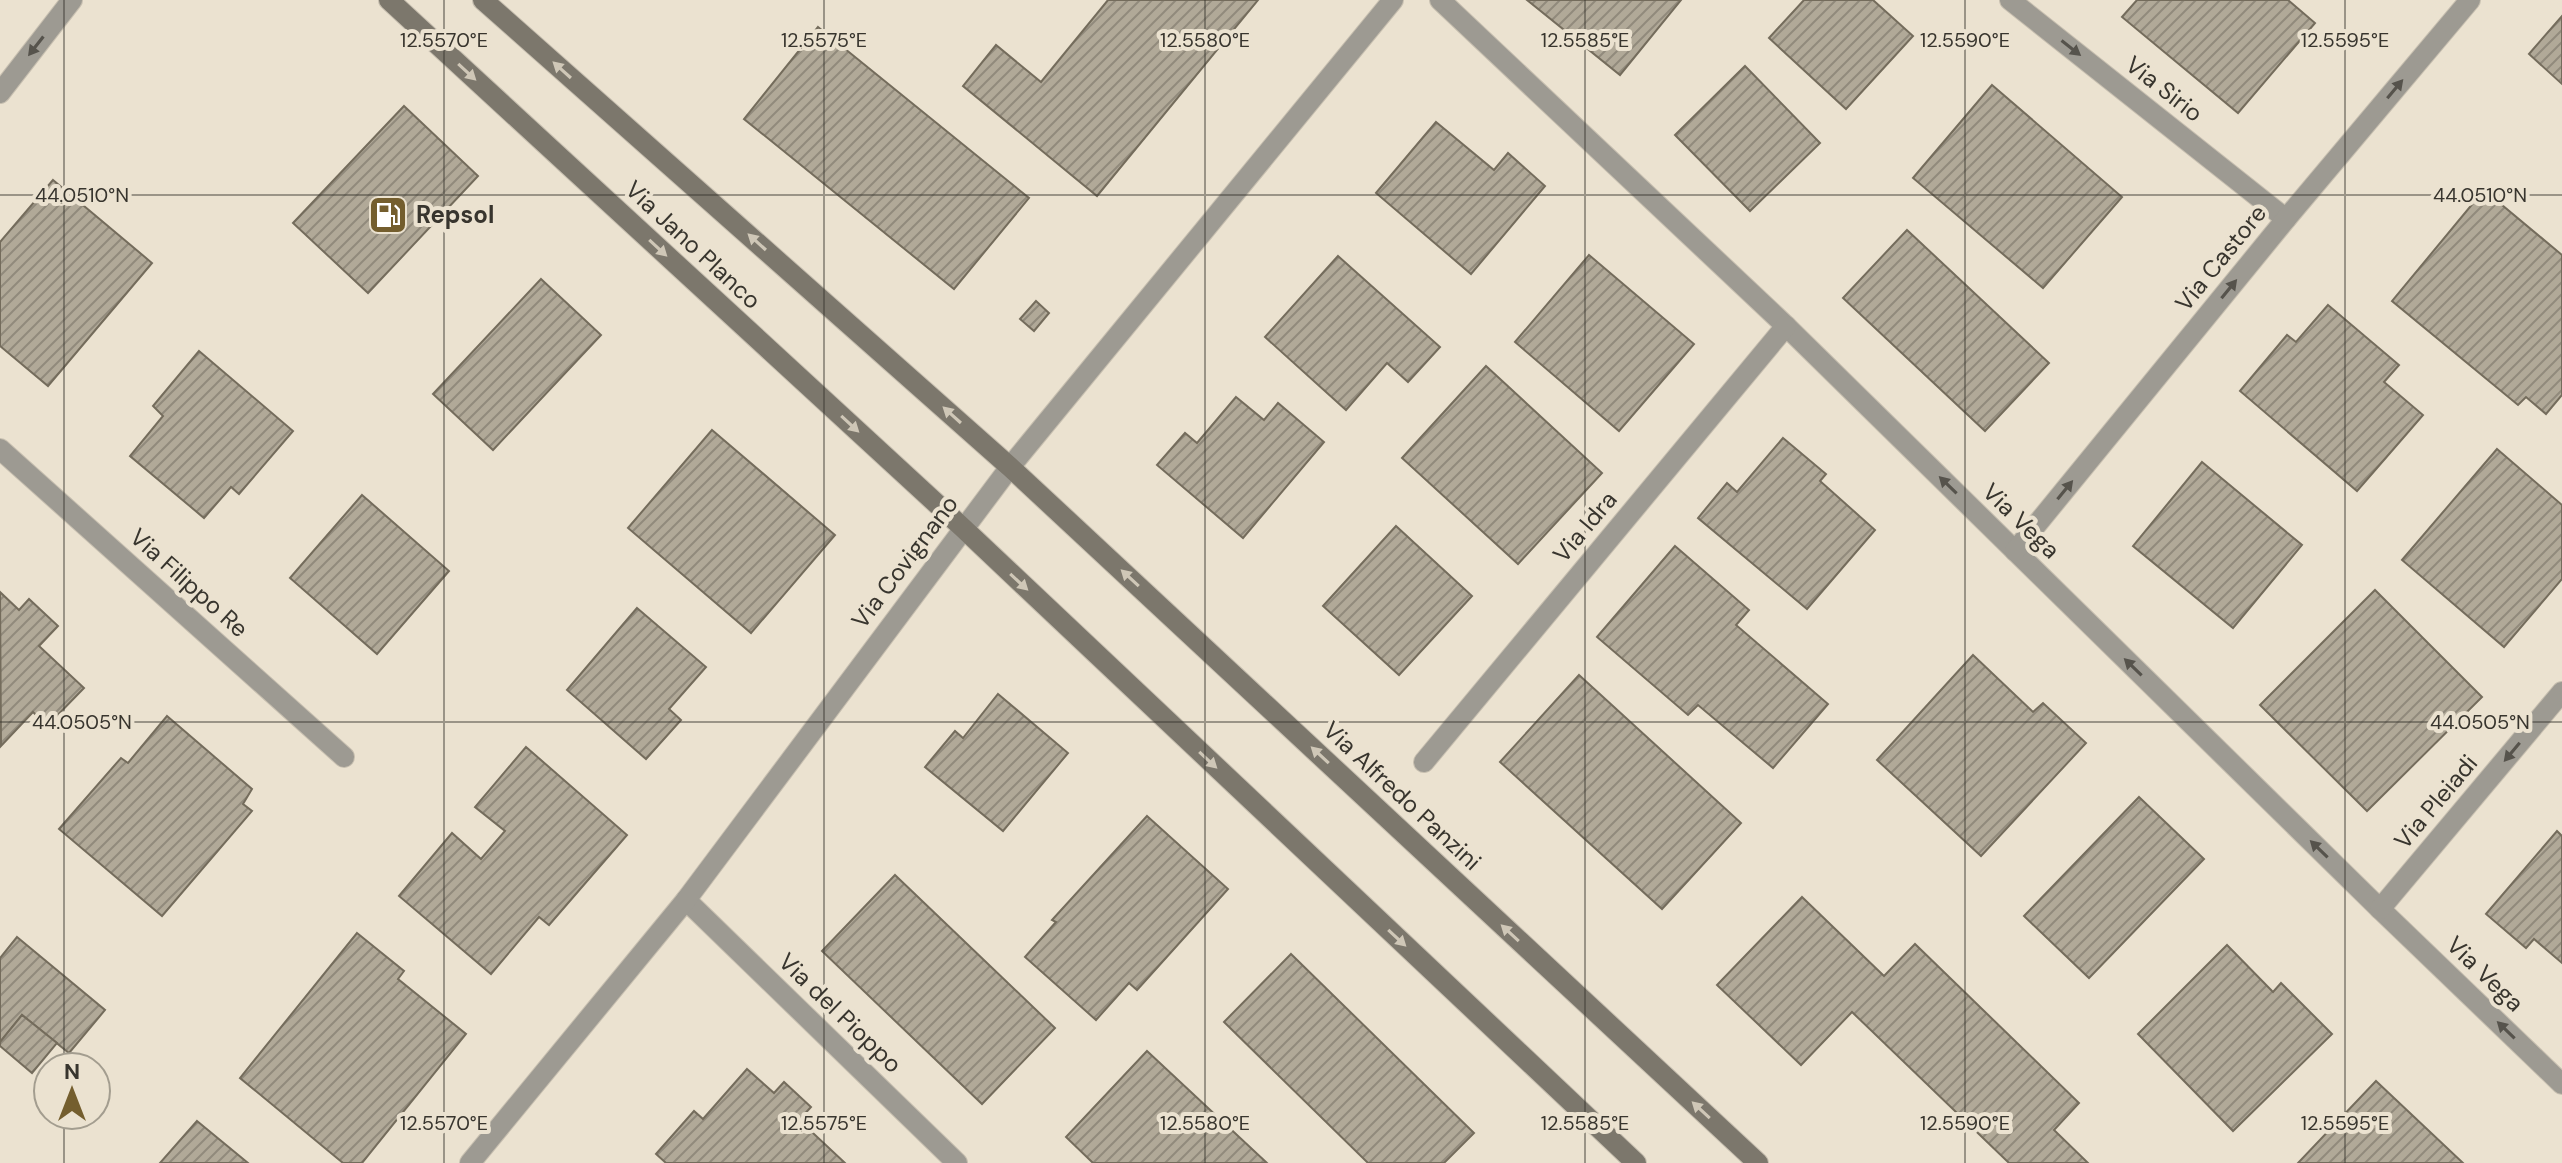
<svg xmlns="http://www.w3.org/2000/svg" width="2562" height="1163" font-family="'DM Sans',sans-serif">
	<defs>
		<pattern id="building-hatch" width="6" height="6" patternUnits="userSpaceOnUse" patternTransform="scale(2)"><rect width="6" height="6" fill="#b1a998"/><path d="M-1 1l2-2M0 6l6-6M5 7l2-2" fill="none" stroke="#918a7c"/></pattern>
	</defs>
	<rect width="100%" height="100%" fill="#ebe2d0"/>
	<g fill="url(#building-hatch)" stroke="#746c5c" stroke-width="2">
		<path d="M1108 0H1258L1097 196 963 86 996 45 1041 82Z"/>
		<path d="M1527 0H1681L1620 75Z"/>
		<path d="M1804 0H1873L1913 36 1846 109 1769 38Z"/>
		<path d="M2137 0H2288L2315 23 2238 113 2122 17Z"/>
		<path d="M2562 16V84L2529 54Z"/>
		<path d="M818 27 1029 198 954 289 744 119Z"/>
		<path d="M1745 66 1820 143 1750 211 1675 135Z"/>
		<path d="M1992 85 2122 197 2043 288 1913 178Z"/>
		<path d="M404 106 478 176 368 293 293 223Z"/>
		<path d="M1436 122 1494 170 1508 153 1545 186 1471 274 1376 193Z"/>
		<path d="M53 180 152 263 48 386 0 346V242Z"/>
		<path d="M2484 190 2562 255V395L2546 414 2526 397 2518 405 2392 301Z"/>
		<path d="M1907 230 2049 363 1985 431 1843 298Z"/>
		<path d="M1589 255 1694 344 1619 431 1515 342Z"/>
		<path d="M1338 256 1440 347 1408 382 1387 363 1346 410 1265 337Z"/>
		<path d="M541 279 601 335 493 450 433 394Z"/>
		<path d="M1036 301 1049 313 1034 331 1020 319Z"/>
		<path d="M2328 305 2399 365 2384 382 2423 415 2357 491 2240 391 2287 335 2296 342Z"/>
		<path d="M199 351 293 431 239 494 231 487 204 518 130 456 163 416 153 406Z"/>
		<path d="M1486 366 1602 473 1518 564 1402 458Z"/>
		<path d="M1236 397 1264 420 1278 403 1324 442 1243 538 1157 465 1185 433 1197 443Z"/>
		<path d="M712 430 835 535 751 633 628 528Z"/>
		<path d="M1783 438 1826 474 1820 481 1875 530 1807 609 1698 518 1727 483 1737 492Z"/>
		<path d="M2497 449 2562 505V579L2504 647 2402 560Z"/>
		<path d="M2202 462 2302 545 2233 628 2133 546Z"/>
		<path d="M362 495 449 571 377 654 290 578Z"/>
		<path d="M1396 526 1472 596 1399 675 1323 606Z"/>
		<path d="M1675 546 1749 610 1736 625 1828 704 1773 768 1698 705 1688 715 1597 637Z"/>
		<path d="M2375 590 2482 697 2367 811 2260 705Z"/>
		<path d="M0 592 19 610 29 599 58 626 39 646 84 688 47 726 33 712 1 746Z"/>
		<path d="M637 608 706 667 669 709 681 720 646 759 567 690Z"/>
		<path d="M1973 655 2033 712 2043 703 2086 743 1981 856 1877 760Z"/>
		<path d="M1579 675 1741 823 1662 909 1500 762Z"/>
		<path d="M998 694 1068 753 1003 831 925 767 955 731 963 738Z"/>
		<path d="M167 716 252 789 243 804 252 811 162 916 59 829 121 758 128 763Z"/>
		<path d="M526 747 627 835 549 925 539 917 491 974 399 896 452 833 481 859 505 831 475 807Z"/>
		<path d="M2139 797 2204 859 2089 978 2024 916Z"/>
		<path d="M1147 816 1228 889 1137 990 1129 983 1096 1020 1025 957 1056 922 1052 920Z"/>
		<path d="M2557 831 2562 836V963L2534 939 2526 948 2486 914Z"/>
		<path d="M895 875 1055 1028 982 1104 822 951Z"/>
		<path d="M1802 897 1884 976 1915 944 2079 1103 2054 1130 2088 1163H2009L1852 1012 1801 1065 1717 985Z"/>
		<path d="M357 933 404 971 398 979 466 1034 362 1163H343L240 1078Z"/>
		<path d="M17 937 105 1010 69 1053 22 1015 0 1042V958Z"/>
		<path d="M2227 945 2273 992 2281 983 2332 1034 2233 1131 2138 1034Z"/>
		<path d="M1291 954 1474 1133 1444 1163H1368L1224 1022Z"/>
		<path d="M22 1015 57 1043 32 1073 0 1046V1042Z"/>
		<path d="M1147 1051 1267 1163H1093L1066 1137Z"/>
		<path d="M747 1069 774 1093 784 1082 811 1107 799 1120 845 1163H666L656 1154 694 1111 703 1119Z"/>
		<path d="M2376 1081 2463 1163H2298Z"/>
		<path d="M197 1121 248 1163H160Z"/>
	</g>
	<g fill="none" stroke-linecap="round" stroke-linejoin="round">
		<defs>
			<g id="minor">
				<path d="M1440 0 1786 326 2380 909 2562 1084"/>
				<path d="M2010 0 2286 219"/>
				<path d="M0 93 72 0"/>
				<path d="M0 449 344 757"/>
				<path d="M1010 467 1393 0"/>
				<path d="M2015 551 2286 219 2470 0"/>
				<path d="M1424 762 1786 326"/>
				<path d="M686 900 957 1163"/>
				<path d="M2380 909 2562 692"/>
			</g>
			<path id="tertiary" d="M470 1163 686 900 1010 467"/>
			<g id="secondary">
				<path d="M389 0 963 528 1636 1163"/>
				<path d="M483 0 1010 467 1758 1163"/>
			</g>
		</defs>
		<use href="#minor" stroke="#c7bfb0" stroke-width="22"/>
		<use href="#tertiary" stroke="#c7bfb0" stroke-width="22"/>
		<use href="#secondary" stroke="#c7bfb0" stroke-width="22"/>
		<use href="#minor" stroke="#9d9a92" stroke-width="20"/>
		<use href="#tertiary" stroke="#9d9a92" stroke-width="20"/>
		<use href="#secondary" stroke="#7c776c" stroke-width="20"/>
	</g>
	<defs><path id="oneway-solid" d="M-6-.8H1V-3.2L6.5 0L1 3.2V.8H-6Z" transform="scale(2)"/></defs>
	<g fill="#56534c">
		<use href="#oneway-solid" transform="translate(36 46) rotate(128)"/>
		<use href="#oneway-solid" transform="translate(2071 48) rotate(38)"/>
		<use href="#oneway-solid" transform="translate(2395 89) rotate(-50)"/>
		<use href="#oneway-solid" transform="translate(2229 289) rotate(-51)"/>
		<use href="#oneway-solid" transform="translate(1948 485) rotate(-136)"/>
		<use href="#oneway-solid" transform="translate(2065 490) rotate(-51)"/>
		<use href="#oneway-solid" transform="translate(2133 667) rotate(-136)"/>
		<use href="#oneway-solid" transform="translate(2512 752) rotate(130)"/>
		<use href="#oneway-solid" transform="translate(2319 849) rotate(-136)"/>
		<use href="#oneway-solid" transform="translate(2506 1030) rotate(-136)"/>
	</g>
	<g fill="#cfc7b7">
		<use href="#oneway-solid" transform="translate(562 70) rotate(-138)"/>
		<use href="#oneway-solid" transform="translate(467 72) rotate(43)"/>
		<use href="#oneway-solid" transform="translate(757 242) rotate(-138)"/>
		<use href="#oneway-solid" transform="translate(658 248) rotate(43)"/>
		<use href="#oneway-solid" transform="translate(952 415) rotate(-138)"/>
		<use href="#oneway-solid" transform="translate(850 424) rotate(43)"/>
		<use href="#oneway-solid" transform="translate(1130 578) rotate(-137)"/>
		<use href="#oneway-solid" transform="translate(1019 582) rotate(43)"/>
		<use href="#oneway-solid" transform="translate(1320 755) rotate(-137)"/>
		<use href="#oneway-solid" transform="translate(1208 760) rotate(43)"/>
		<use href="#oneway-solid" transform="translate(1510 933) rotate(-137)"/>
		<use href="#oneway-solid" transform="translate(1397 938) rotate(43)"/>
		<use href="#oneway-solid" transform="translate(1701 1110) rotate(-137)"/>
	</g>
	<path fill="none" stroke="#38352e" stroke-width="2" stroke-opacity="0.45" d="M64 0V1067M444 0V1163M824 0V1163M1205 0V1163M1585 0V1163M1965 0V1163M2345 0V1163M0 195H2562M0 722H2562M64 1115V1163"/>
	<defs>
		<symbol id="fuel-square" viewBox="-11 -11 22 22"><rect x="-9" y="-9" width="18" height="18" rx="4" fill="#745e2e" stroke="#ebe2d0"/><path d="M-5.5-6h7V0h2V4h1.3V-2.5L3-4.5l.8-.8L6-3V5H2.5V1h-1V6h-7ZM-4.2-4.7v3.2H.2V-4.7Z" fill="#fff"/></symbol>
	</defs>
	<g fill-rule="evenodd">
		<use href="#fuel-square" x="366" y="193" width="44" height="44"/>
	</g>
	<g text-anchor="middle" stroke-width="8" stroke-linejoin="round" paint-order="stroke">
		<g font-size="24" fill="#38352e" stroke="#ebe2d0">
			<text transform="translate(2164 89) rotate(38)" y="8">Via Sirio</text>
			<text transform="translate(693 245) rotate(43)" y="8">Via Jano Planco</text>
			<text transform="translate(2221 258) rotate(-51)" y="8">Via Castore</text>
			<text transform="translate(2021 521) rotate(44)" y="8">Via Vega</text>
			<text transform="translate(1585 527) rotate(-50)" y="8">Via Idra</text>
			<text transform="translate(905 562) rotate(-53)" y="8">Via Covignano</text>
			<text transform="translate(189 583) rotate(42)" y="8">Via Filippo Re</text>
			<text transform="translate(1402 796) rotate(43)" y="8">Via Alfredo Panzini</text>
			<text transform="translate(2436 802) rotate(-50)" y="8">Via Pleiadi</text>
			<text transform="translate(2485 974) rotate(44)" y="8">Via Vega</text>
			<text transform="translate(840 1013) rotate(44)" y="8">Via del Pioppo</text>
		</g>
		<g font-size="24" font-weight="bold" fill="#38352e" stroke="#ebe2d0" text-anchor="start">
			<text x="416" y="223">Repsol</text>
		</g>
	</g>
	<g font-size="20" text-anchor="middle" fill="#38352e" stroke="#ebe2d0" stroke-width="8" stroke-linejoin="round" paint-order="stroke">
		<text x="444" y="47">12.5570°E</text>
		<text x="824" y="47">12.5575°E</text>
		<text x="1205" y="47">12.5580°E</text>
		<text x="1585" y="47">12.5585°E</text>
		<text x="1965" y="47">12.5590°E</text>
		<text x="2345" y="47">12.5595°E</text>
		<text x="82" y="202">44.0510°N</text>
		<text x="2480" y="202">44.0510°N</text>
		<text x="82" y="729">44.0505°N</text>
		<text x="2480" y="729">44.0505°N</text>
		<text x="444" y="1130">12.5570°E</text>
		<text x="824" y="1130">12.5575°E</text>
		<text x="1205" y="1130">12.5580°E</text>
		<text x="1585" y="1130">12.5585°E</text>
		<text x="1965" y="1130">12.5590°E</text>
		<text x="2345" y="1130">12.5595°E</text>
	</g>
	<g transform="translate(72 1091)"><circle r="38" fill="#ebe2d0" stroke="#a39d8f" stroke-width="2"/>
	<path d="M0-6L14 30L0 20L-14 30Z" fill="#745e2e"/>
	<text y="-12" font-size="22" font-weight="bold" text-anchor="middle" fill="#38352e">N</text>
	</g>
</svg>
